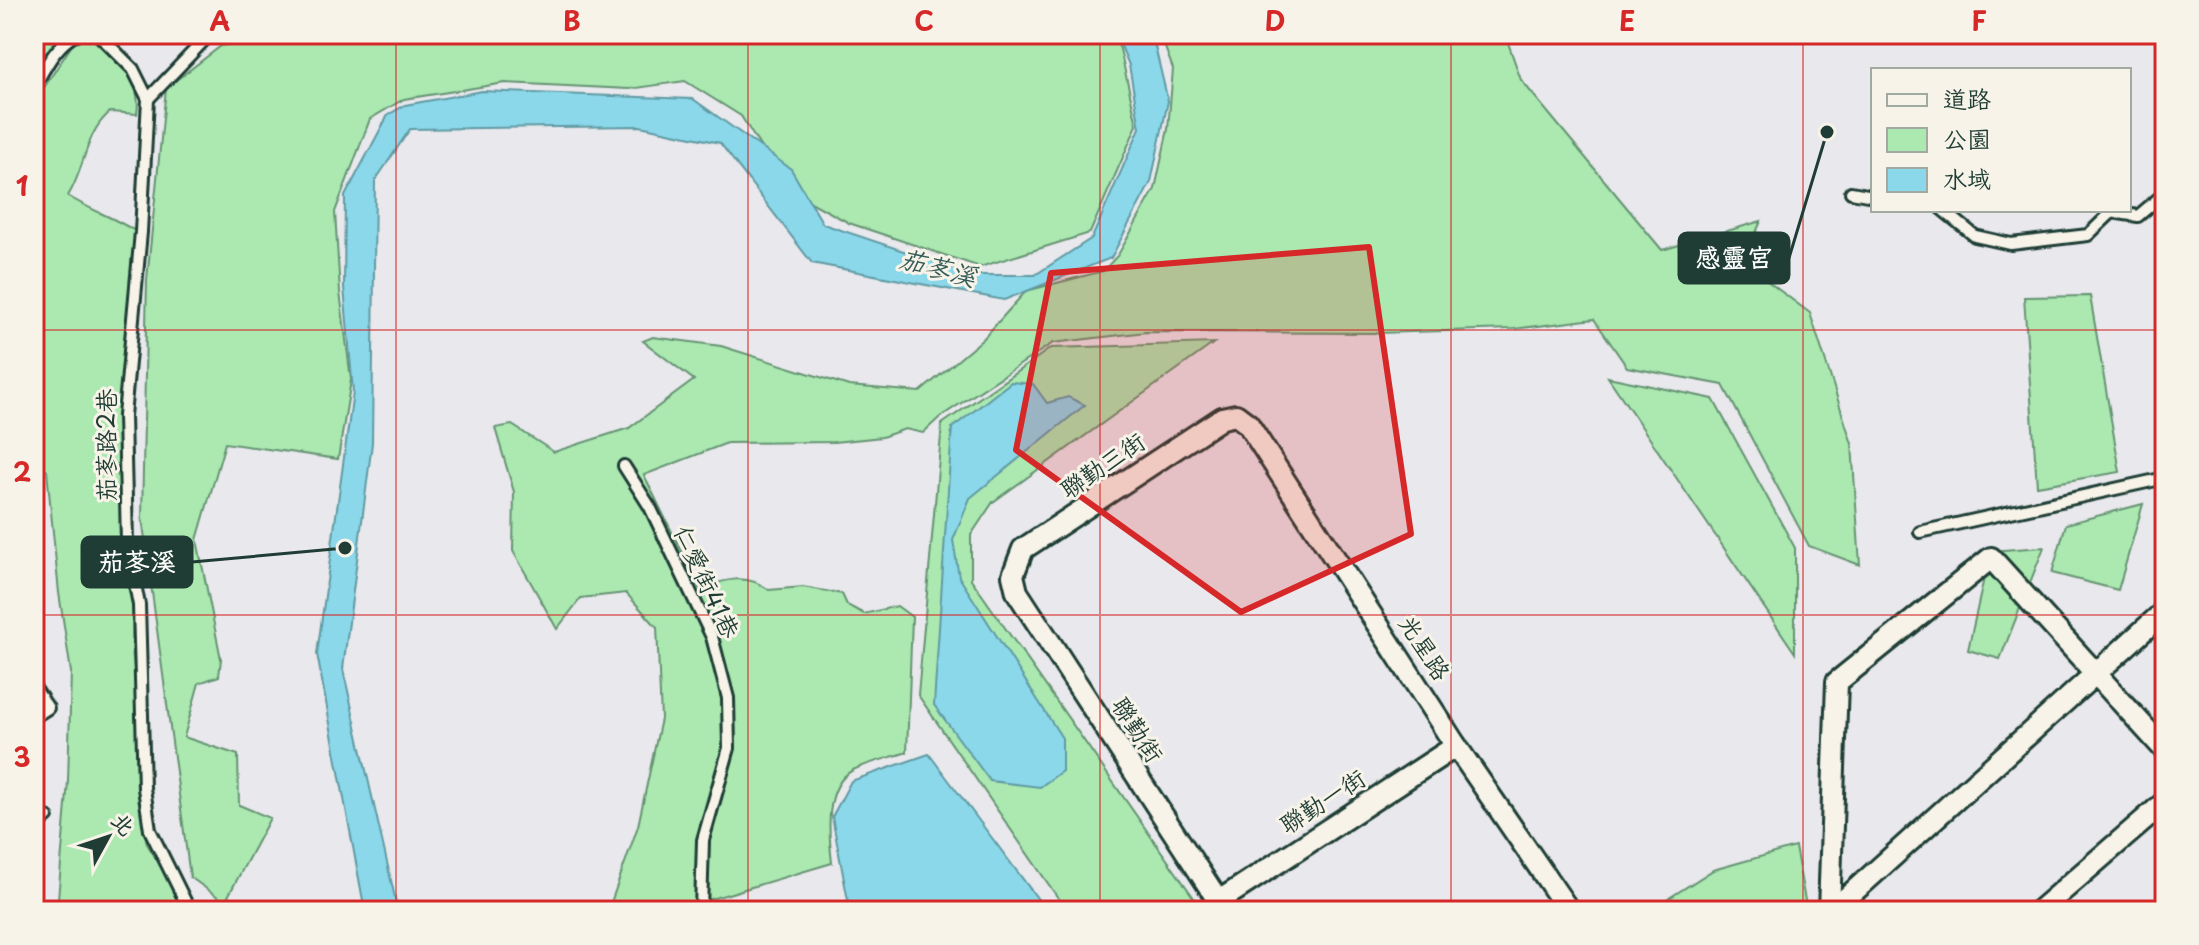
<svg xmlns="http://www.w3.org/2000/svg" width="2199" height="945" font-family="'Playpen Sans','LXGW WenKai TC',sans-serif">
	<rect width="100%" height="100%" fill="#e9e8ed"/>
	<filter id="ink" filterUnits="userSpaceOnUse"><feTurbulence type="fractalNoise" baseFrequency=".0125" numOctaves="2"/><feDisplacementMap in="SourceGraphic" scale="16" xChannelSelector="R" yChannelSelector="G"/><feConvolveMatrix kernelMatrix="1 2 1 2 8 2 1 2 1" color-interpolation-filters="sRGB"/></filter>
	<g filter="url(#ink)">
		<g fill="#abe9b1" stroke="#659372" stroke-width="2">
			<path d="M34 34H63L34 77Z"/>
			<path d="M87 34C113 57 143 75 137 114L110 112C84 134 86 167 68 196 90 210 113 217 135 231L118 410 126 571 133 603 132 648 137 699 140 806 147 844 181 899 179 911H57L68 781 71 672 59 593 47 471 34 458V103L72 45Z"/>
			<path d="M273 34H1113L1120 49 1137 125 1090 233 980 267 849 223 787 189 741 116 685 81 629 89 505 83 404 99 370 119 335 212 340 292 351 380 338 459 225 443 197 540 221 659 219 676 199 683 184 737 238 755 239 805 270 818 225 902 190 877 142 517 147 280 166 88 221 46Z"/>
			<path d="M1160 34H1505L1521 80 1662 250 1761 221 1743 263 1810 313 1852 444 1860 565 1809 546 1723 385 1627 367 1594 319 1514 329 1376 333 1146 332 1053 343 940 417 923 433 905 429 882 437 834 442 727 443 644 475 700 589C725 579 747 573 769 590L803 587 842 594 847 605 864 614 897 606 912 617 907 752C890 758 869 762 853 770 823 786 829 836 832 863L671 911H608L638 826 661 719 657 627 626 593 581 598 557 629 513 551 514 492 495 428 512 425 554 452 629 428 694 380 643 341 653 337 721 346 849 386 920 392 983 339 1026 291 1103 271 1118 255 1155 189 1168 129 1173 69Z"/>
			<path d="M2090 296 2120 472 2037 486 2024 297Z"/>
			<path d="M1214 343 993 502 971 535V579L1203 911H1067L918 695 942 424 1051 348Z"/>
			<path d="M1608 377 1713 399 1795 548V653Z"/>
			<path d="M2143 504 2118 590 2052 573 2066 524Z"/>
			<path d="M2044 547 2000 659 1968 650 1990 551Z"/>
			<path d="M1795 847 1807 911H1649L1713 870Z"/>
		</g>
		<g fill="#8bd8eb" stroke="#609aa2" stroke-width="2">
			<path d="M1116 34H1152L1168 101 1151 182 1111 258 1004 300 812 263 720 143 640 126 410 129 375 181 372 443 343 669 398 911H365L317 654 353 392 344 287 345 196 388 115 405 105 482 91 693 99 791 169 823 224 975 275H1035L1092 238 1140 128 1129 65Z"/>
			<path d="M1011 382 1033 384 1047 403 1068 397 1085 405 970 498 953 540 959 577 1062 738V771L1040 787 990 781 934 705 952 428Z"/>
			<path d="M929 754 1046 910 850 911 832 817 851 781Z"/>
		</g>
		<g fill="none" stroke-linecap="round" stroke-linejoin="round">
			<defs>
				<g id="service">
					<path d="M98 34 133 69 148 99 141 232 124 416 127 542 139 605 144 788 150 830 190 911"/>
					<path d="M34 87C45 68 56 44 77 34"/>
					<path d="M148 99 210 34"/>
					<path d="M1851 192 1873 196"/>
					<path d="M1943 210 1975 236 2011 244 2088 235 2112 212 2138 216 2165 193"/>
					<path d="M624 466 650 507 712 637 728 698 729 748 703 840 701 911"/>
					<path d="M1920 532 2165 478"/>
					<path d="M34 687 48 708 34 717"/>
					<path d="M34 826 47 817"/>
				</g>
				<g id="minor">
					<path d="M1219 901 1456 746"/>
					<path d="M1225 911 1017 592 1013 575 1023 549 1222 418 1236 415 1248 424 1456 746 1569 911"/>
					<path d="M1829 911 1837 682 1991 558 2165 750"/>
					<path d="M1832 911 2165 611"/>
					<path d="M2039 911 2165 802"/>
				</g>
			</defs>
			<use href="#service" stroke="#1f3d34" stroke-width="16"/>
			<use href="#minor" stroke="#1f3d34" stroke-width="26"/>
			<use href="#service" stroke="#f7f3e8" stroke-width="10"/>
			<use href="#minor" stroke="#f7f3e8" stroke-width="20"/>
		</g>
	</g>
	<path fill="#d62828" fill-opacity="0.2" stroke="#d62828" stroke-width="6" stroke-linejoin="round" d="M1369 247 1411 534 1241 612 1016 450 1051 273Z"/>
	<path fill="none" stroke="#d62828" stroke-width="2" stroke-opacity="0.55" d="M396 34V911M748 34V911M1100 34V911M1451 34V911M1803 34V911M34 330H2165M34 615H2165"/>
	<g text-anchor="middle" stroke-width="6" stroke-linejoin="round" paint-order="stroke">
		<g font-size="24" fill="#1f3d34" stroke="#f7f3e8">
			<text transform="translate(107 445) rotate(-90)" y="8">茄苳路2巷</text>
			<text transform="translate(1103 466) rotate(-34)" y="8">聯勤三街</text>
			<text transform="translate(706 582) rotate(65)" y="8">仁愛街41巷</text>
			<text transform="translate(1424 648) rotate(57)" y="8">光星路</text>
			<text transform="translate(1137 730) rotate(57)" y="8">聯勤街</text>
			<text transform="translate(1323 802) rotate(-33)" y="8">聯勤一街</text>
		</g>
		<g font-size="26" font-style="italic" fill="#355c59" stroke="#f7f3e8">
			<text transform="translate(938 268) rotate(15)" y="9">茄苳溪</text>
		</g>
	</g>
	<path fill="none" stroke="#1f3d34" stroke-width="3" d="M1827 132L1789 258M345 548L192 562"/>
	<g fill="#1f3d34" stroke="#f7f3e8" stroke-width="3">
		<circle cx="1827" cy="132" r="8"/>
		<circle cx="345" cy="548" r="8"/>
	</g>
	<g fill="#1f3d34" stroke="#1f3d34" stroke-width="3">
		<rect x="1679" y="233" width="110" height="50" rx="8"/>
		<rect x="82" y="537" width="110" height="50" rx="8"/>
	</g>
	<g font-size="26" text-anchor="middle" font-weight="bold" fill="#fff">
		<text x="1734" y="267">感靈宮</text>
		<text x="137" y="571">茄苳溪</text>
	</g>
	<rect width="2199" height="945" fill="none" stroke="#f7f3e8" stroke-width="88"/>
	<rect x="1871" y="68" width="260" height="144" fill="#f7f3e8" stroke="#a1aaa0" stroke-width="2"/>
	<rect x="1887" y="94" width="40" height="12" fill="#f7f3e8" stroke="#a1aaa0" stroke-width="2"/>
	<text x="1943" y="108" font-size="24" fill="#1f3d34">道路</text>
	<rect x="1887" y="128" width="40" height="24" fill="#abe9b1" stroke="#a1aaa0" stroke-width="2"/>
	<text x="1943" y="148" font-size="24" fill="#1f3d34">公園</text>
	<rect x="1887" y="168" width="40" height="24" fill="#8bd8eb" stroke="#a1aaa0" stroke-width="2"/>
	<text x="1943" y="188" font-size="24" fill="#1f3d34">水域</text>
	<g transform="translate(108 837) rotate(50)" stroke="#f7f3e8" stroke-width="6" paint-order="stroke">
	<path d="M0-6L14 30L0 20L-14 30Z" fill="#1f3d34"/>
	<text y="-12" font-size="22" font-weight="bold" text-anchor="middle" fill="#1f3d34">北</text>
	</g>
	<rect x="44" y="44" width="2111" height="857" fill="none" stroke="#d62828" stroke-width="3"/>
	<g font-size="26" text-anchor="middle" font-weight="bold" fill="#d62828">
		<text x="220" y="31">A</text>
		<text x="572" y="31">B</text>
		<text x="924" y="31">C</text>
		<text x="1275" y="31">D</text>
		<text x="1627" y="31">E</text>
		<text x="1979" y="31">F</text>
		<text x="22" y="196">1</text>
		<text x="22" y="482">2</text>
		<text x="22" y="767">3</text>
	</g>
</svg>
